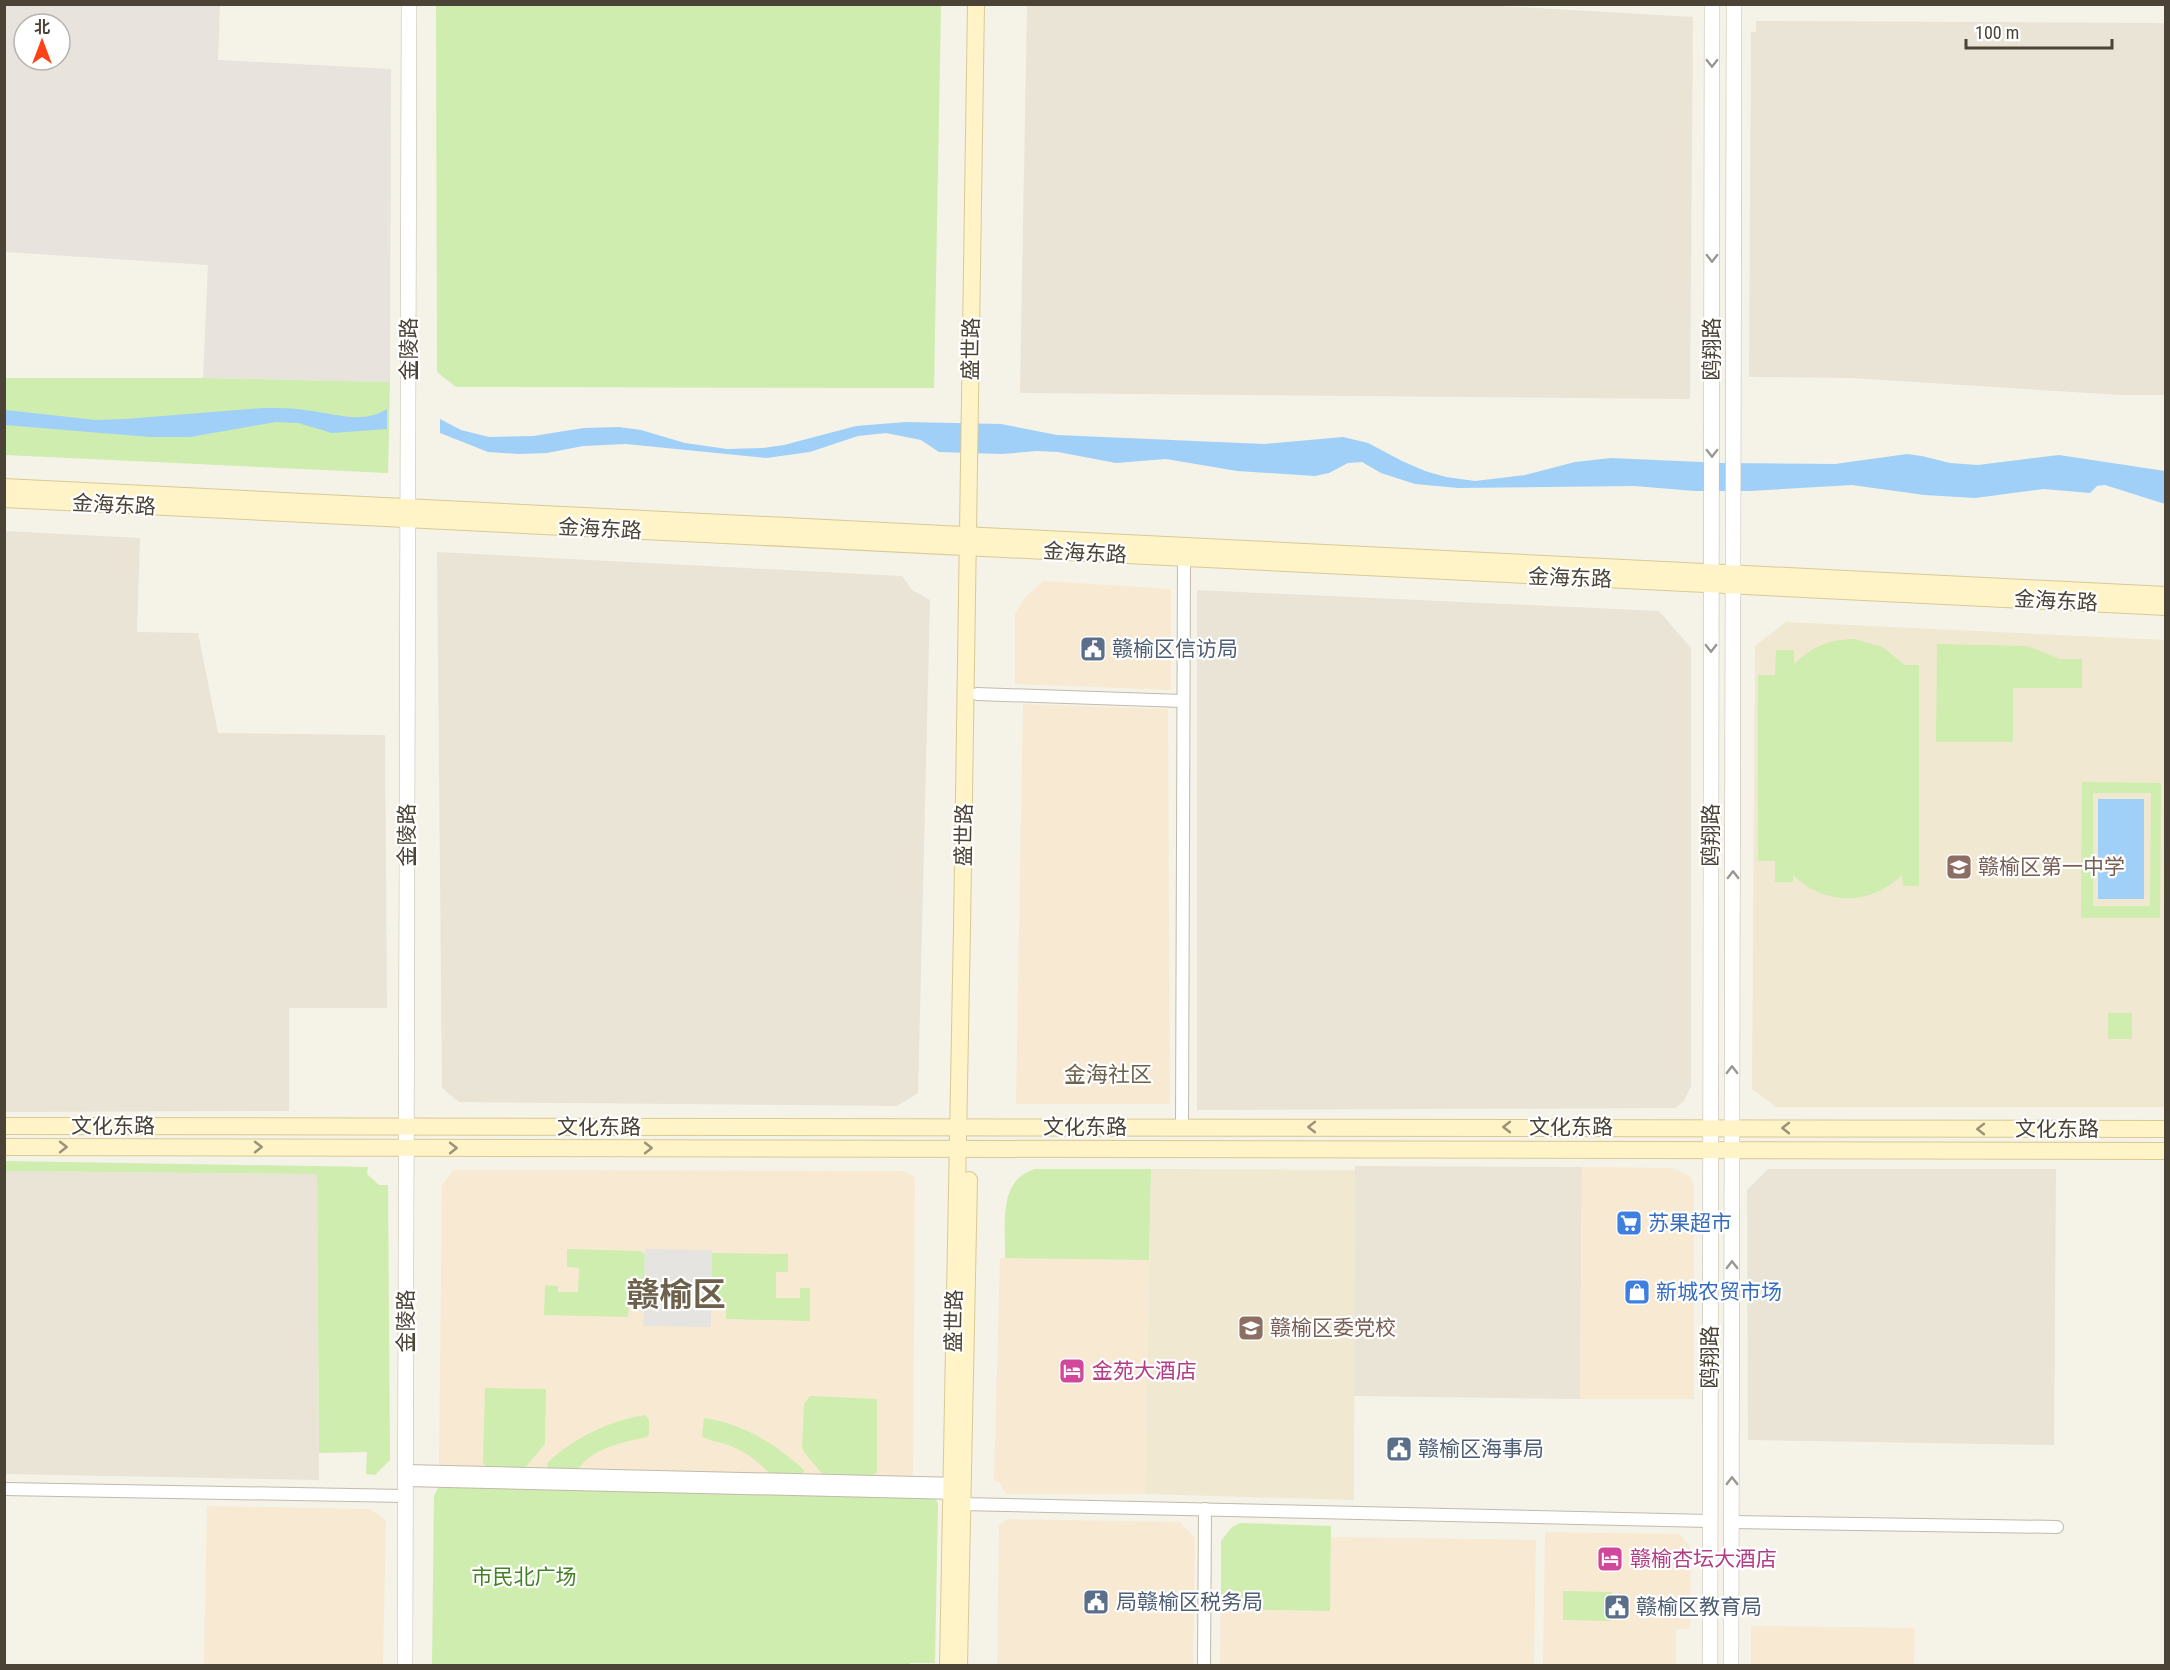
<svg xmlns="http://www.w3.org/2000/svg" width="2170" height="1670" font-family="'Roboto Condensed','Noto Sans SC',sans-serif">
	<rect width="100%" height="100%" fill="#f5f2e8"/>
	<g fill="#eae4d6">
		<path d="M1467 4 1693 17 1690 399 1020 393 1027 5Z"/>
		<path d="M1756 21 2165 23V395H2120L1851 378 1749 377 1751 32H1756Z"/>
		<path d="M5 531 140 538 137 632 198 633 218 733 385 735 387 1008H289V1111L5 1112Z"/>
		<path d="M437 552 902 576 912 590 930 600 918 1093 897 1106 459 1102 442 1088Z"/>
		<path d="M1197 590 1659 611 1691 648V1086L1684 1101 1675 1108 1197 1110Z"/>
		<path d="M1355 1166 1582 1167 1580 1399 1353 1396Z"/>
		<path d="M1768 1169H2056L2054 1445 1748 1440 1747 1190Z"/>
		<path d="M5 1171 317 1174 319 1480 5 1474Z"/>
	</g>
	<g fill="#f8ead2">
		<path d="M1043 581 1171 589V690L1015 684V614L1023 600Z"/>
		<path d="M1023 704 1168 709 1170 1104H1016Z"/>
		<path d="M1582 1167 1673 1168 1690 1176 1694 1185V1399H1580Z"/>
		<path d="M453 1170 903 1171 915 1177 913 1475 900 1477 441 1467 439 1463 442 1186Z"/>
		<path d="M1000 1258 1149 1260 1145 1494H1006L999 1482 994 1481Z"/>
		<path d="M207 1506 370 1509 386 1520 383 1665H204Z"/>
		<path d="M1007 1519 1180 1522 1195 1538 1193 1665H997L999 1525Z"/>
		<path d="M1545 1532 1680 1534 1691 1548 1690 1629H1676V1665L1543 1666Z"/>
		<path d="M1331 1537 1536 1540 1534 1665 1220 1666 1221 1609 1330 1611Z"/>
		<path d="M1751 1626 1915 1628 1914 1665H1751Z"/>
	</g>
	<path fill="#e8e3dd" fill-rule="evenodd" d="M4 5H220L218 60 391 69 390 382 203 378 208 265 5 252ZM24 24H60V60H24Z"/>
	<g fill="#f0e8d1">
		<path d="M1786 622 2165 640V1107H1776L1752 1089 1755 646Z"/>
		<path d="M1151 1169 1355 1170 1354 1500 1145 1494Z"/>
	</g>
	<g fill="#ceedae" fill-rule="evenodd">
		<path d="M436 5H941L934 388 456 387 437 372Z"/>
		<path d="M4 378H203L390 382 388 473 5 455Z"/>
		<path d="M1854 639 1882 647 1905 665H1919V886H1903L1902 875C1870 906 1825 906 1793 875V882H1775V861H1758V675H1775L1776 650H1794V664C1811 647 1830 639 1854 639Z"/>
		<path d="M1937 644 2027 646 2060 659H2082V688H2013V742H1936Z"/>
		<path d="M2082 782 2161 783 2160 918H2081ZM2093 793H2151L2150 906H2093Z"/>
		<rect x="2108" y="1013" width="24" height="26"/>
		<path d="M5 1161 368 1167 367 1174 379 1185H388L390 1460 375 1475 366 1474 367 1452 319 1453 317 1174 5 1171Z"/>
		<path d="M1035 1169H1151L1149 1260 1005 1258C1006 1226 997 1180 1035 1169Z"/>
		<path d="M567 1249 640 1251 645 1254 644 1299 640 1304 629 1303 628 1317 544 1315 545 1285 558 1286V1292H578L579 1268 567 1267Z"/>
		<path d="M712 1253 788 1254V1272H776V1298H800V1288H810V1321L726 1319V1306L711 1305Z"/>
		<path d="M485 1388 546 1389 545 1444 524 1469 487 1468 483 1463Z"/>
		<path d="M810 1396 877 1399V1472L872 1476 823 1475 804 1452 802 1447 804 1404Z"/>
		<path d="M645 1415 649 1420V1434L647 1437C624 1442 591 1448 578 1470L548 1469 547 1463C574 1438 608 1421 645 1415Z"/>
		<path d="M704 1418C744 1424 774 1443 804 1470L802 1475 771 1474C757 1461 744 1450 725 1444 717 1441 709 1441 702 1436Z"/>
		<path d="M443 1486 933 1496 938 1503 935 1663H910L909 1666H432L434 1496 438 1488Z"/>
		<path d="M1240 1523 1331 1526 1330 1611 1221 1609V1541L1232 1527Z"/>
		<path d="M1563 1591 1612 1592 1611 1621 1563 1620Z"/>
	</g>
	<path fill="#e6e4e0" d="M645 1249 712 1250 711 1327 643 1326Z"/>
	<g fill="#a0d0f7">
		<path d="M262 408C276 408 291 408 305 410 333 413 362 425 387 409V429L332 433 298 423 276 422 190 437H150L5 425V410L96 420 125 419Z"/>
		<path d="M440 419 461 430 489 437 533 436 584 428 619 427 641 430 685 443 727 449 763 448 784 445 856 426 906 422 1001 424 1057 435 1264 444 1343 437 1368 443 1402 461 1425 471 1446 477 1475 481 1525 475 1575 462 1611 458 1723 463 1835 464 1907 454 1922 456 1950 463 1978 465 2059 455 2165 471V504L2105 485 2097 486 2090 493 2044 489 1975 498 1924 495 1852 485 1750 491H1695L1634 486 1458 488 1415 484 1381 473 1362 462 1348 463 1329 473 1315 476 1237 471 1166 459 1116 463 1058 452 1037 451 1002 454 939 452 921 440 886 433 858 436 810 452 766 458 626 444 583 446 547 453 518 454 488 452 440 433Z"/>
		<rect x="2098" y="799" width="46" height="100"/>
	</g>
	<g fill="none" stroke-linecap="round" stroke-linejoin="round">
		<defs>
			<g id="minor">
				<path d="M977 694 1183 701"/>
				<path d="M1182 1127 1184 558"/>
				<path d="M406 1471 959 1484"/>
				<path d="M406 1480 959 1493"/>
				<path d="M4 1489 406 1496"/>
				<path d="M962 1504 1710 1521"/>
				<path d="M1732 1522 2057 1527"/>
				<path d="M1204 1666 1205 1509"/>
			</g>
			<g id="tertiary">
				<path d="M405 1666 409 4"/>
				<path d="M1710 1666 1712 4"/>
				<path d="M1731 1666 1734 4"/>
			</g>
			<g id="secondary">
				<path d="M4 487 2166 595"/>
				<path d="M4 499 2166 607"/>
				<path d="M4 1126 2166 1129"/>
				<path d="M4 1147 2166 1151"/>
				<path d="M948 1666 962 927 976 4"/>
				<path d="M959 1666 969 1180"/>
			</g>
		</defs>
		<use href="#minor" stroke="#c2baaa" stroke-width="14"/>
		<use href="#tertiary" stroke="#c2baaa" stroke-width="16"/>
		<use href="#secondary" stroke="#d9c994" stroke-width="18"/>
		<use href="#minor" stroke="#fff" stroke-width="12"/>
		<use href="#tertiary" stroke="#fff" stroke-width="15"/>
		<use href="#secondary" stroke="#fff4c8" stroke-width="16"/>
	</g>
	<defs><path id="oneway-chevron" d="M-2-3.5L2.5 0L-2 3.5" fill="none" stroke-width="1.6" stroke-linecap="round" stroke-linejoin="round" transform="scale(1.5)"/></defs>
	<g stroke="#9b9890">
		<use href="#oneway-chevron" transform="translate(1712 63) rotate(90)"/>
		<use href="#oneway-chevron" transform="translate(1712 258) rotate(90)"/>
		<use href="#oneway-chevron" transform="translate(1712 453) rotate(90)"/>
		<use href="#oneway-chevron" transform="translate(1711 648) rotate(90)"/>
		<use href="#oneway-chevron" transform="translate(1733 875) rotate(-90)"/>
		<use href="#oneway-chevron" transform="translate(1732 1070) rotate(-90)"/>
		<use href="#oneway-chevron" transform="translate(1732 1265) rotate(-90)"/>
		<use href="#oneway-chevron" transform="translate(1732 1481) rotate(-90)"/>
	</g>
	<g stroke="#9b9378">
		<use href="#oneway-chevron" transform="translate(1312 1127) rotate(180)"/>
		<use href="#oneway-chevron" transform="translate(1507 1127) rotate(-180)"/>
		<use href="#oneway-chevron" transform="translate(1786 1128) rotate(-180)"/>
		<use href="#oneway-chevron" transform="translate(1981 1129) rotate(-180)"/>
		<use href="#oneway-chevron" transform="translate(63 1147)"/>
		<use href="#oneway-chevron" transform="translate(258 1147)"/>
		<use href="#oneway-chevron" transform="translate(453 1148)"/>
		<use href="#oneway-chevron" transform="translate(648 1148)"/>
	</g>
	<defs>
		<symbol id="civic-square" viewBox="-11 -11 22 22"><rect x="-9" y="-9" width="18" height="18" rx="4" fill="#5c6f8a" stroke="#fff"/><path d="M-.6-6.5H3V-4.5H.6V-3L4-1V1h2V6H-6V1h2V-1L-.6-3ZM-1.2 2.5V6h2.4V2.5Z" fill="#fff"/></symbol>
		<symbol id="school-square" viewBox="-11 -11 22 22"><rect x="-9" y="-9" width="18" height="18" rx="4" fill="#8d6e63" stroke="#fff"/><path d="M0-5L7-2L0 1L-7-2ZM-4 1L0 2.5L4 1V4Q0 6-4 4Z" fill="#fff"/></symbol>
		<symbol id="supermarket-square" viewBox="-11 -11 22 22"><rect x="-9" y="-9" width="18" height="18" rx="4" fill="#3f7fe0" stroke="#fff"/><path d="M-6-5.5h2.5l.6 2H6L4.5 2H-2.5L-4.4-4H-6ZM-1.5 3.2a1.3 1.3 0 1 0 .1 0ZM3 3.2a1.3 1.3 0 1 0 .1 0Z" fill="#fff"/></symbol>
		<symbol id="shop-square" viewBox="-11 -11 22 22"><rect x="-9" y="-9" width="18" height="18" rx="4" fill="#3f7fe0" stroke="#fff"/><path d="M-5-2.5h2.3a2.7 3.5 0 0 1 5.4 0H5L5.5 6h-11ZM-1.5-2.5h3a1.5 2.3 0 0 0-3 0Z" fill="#fff"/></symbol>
		<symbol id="hotel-square" viewBox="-11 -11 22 22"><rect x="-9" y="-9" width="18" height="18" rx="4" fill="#d1479c" stroke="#fff"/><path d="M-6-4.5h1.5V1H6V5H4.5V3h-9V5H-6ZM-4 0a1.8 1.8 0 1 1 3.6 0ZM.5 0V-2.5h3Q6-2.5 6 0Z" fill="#fff"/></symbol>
	</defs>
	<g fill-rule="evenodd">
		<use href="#civic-square" x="1078" y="634" width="30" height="30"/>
		<use href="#school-square" x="1944" y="852" width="30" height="30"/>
		<use href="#supermarket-square" x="1614" y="1208" width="30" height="30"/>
		<use href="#shop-square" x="1622" y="1277" width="30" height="30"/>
		<use href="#school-square" x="1236" y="1313" width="30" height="30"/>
		<use href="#hotel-square" x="1057" y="1356" width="30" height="30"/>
		<use href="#civic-square" x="1384" y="1434" width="30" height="30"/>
		<use href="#hotel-square" x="1595" y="1544" width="30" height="30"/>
		<use href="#civic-square" x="1081" y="1587" width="30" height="30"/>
		<use href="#civic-square" x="1602" y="1592" width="30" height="30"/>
	</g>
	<g text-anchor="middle" stroke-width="4.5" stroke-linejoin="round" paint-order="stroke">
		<g font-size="21" fill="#4a4336" stroke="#fff">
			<text transform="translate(409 349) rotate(-90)" y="7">金陵路</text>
			<text transform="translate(971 349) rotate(-89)" y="7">盛世路</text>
			<text transform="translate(1712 349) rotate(-90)" y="7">鸥翔路</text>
			<text transform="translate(114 505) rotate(3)" y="7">金海东路</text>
			<text transform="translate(600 529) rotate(3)" y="7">金海东路</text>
			<text transform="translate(1085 553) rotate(3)" y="7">金海东路</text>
			<text transform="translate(1570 578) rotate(2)" y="7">金海东路</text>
			<text transform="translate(2056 601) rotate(3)" y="7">金海东路</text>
			<text transform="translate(407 835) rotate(-90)" y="7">金陵路</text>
			<text transform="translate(964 835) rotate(-89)" y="7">盛世路</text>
			<text transform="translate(1711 835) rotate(-90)" y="7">鸥翔路</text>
			<text x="113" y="1133">文化东路</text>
			<text x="599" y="1134">文化东路</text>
			<text x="1085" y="1134">文化东路</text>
			<text x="1571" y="1134">文化东路</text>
			<text x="2057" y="1136">文化东路</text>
			<text transform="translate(406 1321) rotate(-90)" y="7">金陵路</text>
			<text transform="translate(954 1321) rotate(-89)" y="7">盛世路</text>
			<text transform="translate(1710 1357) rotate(-90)" y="7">鸥翔路</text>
		</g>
		<g font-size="21" fill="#4e5e75" stroke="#fff" text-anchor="start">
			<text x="1112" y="656">赣榆区信访局</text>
			<text x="1418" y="1456">赣榆区海事局</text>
			<text x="1116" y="1609">局赣榆区税务局</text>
			<text x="1636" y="1614">赣榆区教育局</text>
		</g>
		<g font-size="21" fill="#785e54" stroke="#fff" text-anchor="start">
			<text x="1978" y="874">赣榆区第一中学</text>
			<text x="1270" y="1335">赣榆区委党校</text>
		</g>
		<g font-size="21" fill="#366cbe" stroke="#fff" text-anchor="start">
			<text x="1648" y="1230">苏果超市</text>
			<text x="1656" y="1299">新城农贸市场</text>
		</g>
		<g font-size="21" fill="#b23c85" stroke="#fff" text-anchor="start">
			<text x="1092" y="1378">金苑大酒店</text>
			<text x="1630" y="1566">赣榆杏坛大酒店</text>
		</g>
		<g font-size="21" fill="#438123" stroke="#fff">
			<text x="524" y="1584">市民北广场</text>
		</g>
		<g font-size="22" fill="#6d614c" stroke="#fff">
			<text x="1108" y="1082">金海社区</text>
		</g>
		<g font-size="33" font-weight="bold" fill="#6d614c" stroke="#fff">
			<text x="676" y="1306">赣榆区</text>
		</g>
	</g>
	<rect width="2170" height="1670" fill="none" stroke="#4a4336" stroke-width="12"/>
	<g transform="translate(42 42)"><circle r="28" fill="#ffffff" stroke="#b7b4af" stroke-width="1.5"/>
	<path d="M0-4.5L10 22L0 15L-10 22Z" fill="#ff4115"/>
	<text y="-9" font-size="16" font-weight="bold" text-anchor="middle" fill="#4a4336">北</text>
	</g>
	<path d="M1966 39v9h146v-9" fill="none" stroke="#4a4336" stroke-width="3"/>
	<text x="1975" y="39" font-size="18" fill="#4a4336" stroke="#ffffff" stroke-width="4.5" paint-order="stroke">100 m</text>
</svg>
